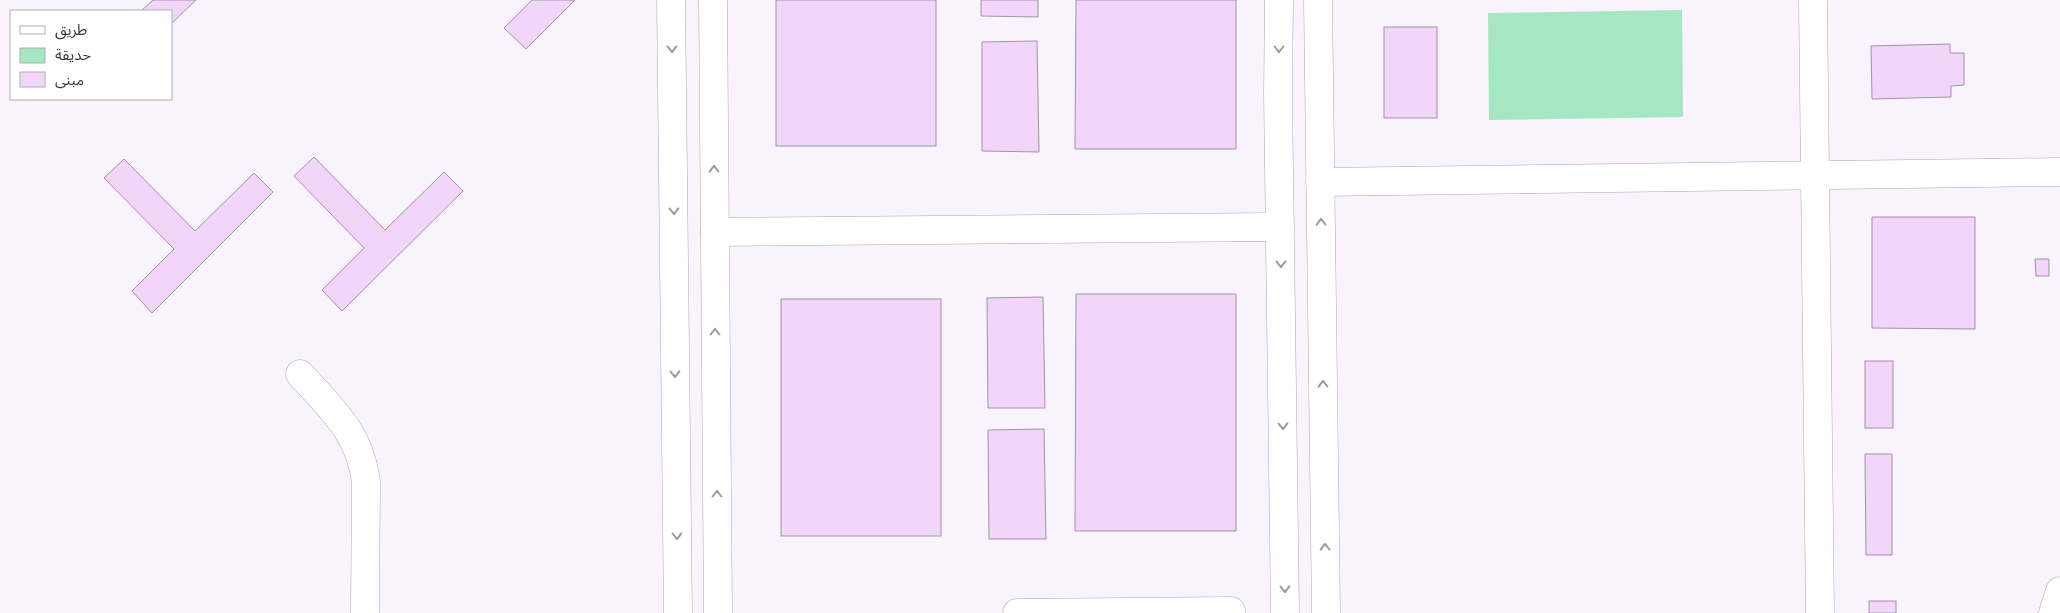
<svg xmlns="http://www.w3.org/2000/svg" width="2060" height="613" font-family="Barlow,'Noto Sans Arabic',sans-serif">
	<rect width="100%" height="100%" fill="#f8f3fd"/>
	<path fill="#a5e7c2" d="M1682 10 1683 117 1489 120 1488 13Z"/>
	<g fill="#f1d6fa" stroke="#9e95a1">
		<path d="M153 0H196L171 24V11H141Z"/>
		<path d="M532 0H575L526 49 504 28Z"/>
		<rect x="776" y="0" width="160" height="146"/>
		<path d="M981 0H1038V17L981 16Z"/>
		<path d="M1076 0H1236V149H1075Z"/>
		<rect x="1384" y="27" width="53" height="91"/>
		<path d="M1037 41 1039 152 982 151V42Z"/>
		<path d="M1950 44V53H1964V85L1951 86V97L1872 99 1871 46Z"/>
		<path d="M314 157 385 230 444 172 463 191 342 311 322 290 364 248 294 176Z"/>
		<path d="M124 159 195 231 254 173 273 192 152 313 132 291 174 249 104 178Z"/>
		<path d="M1872 217H1975V329L1872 328Z"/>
		<path d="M2035 259H2049V276H2036Z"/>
		<path d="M1076 294H1236V531H1075Z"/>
		<path d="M1043 297 1045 408H988L987 298Z"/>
		<rect x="781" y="299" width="160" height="237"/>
		<rect x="1865" y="361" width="28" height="67"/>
		<path d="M1044 429 1046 539H989L988 430Z"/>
		<path d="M1865 454H1892V555H1866Z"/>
		<rect x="1869" y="601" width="27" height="12"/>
	</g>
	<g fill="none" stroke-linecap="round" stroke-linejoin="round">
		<defs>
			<g id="minor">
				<path d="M671 0 678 613"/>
				<path d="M713 0 718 613"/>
				<path d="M1279 0 1278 93 1285 613"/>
				<path d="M1318 0 1326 613"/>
				<path d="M1813 0 1820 613"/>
				<path d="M1320 182 2060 172"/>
				<path d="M715 232 1280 227"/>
				<path d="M300 374C332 409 360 433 366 482L365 613"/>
				<path d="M1017 613 1231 611"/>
				<path d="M2053 613 2060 591"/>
			</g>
		</defs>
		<use href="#minor" stroke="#ada6b3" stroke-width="29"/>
		<use href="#minor" stroke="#fff" stroke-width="28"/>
	</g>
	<defs><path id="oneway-chevron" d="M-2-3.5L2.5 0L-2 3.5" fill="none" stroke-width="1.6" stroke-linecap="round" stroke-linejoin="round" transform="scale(1.25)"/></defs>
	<g stroke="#9c9b9e">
		<use href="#oneway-chevron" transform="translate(672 49) rotate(89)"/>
		<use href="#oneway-chevron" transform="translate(1279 49) rotate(90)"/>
		<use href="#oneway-chevron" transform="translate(714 169) rotate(-91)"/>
		<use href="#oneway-chevron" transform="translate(674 211) rotate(89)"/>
		<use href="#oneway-chevron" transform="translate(1321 222) rotate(-91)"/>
		<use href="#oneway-chevron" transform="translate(1281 264) rotate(89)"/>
		<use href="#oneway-chevron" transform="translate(715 332) rotate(-90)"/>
		<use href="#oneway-chevron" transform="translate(675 374) rotate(89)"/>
		<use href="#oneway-chevron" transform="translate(1323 384) rotate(-91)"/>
		<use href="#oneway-chevron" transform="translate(1283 426) rotate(89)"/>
		<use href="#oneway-chevron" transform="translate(717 494) rotate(-90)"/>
		<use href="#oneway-chevron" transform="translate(677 536) rotate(89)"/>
		<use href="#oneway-chevron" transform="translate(1325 547) rotate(-91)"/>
		<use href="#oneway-chevron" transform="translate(1285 589) rotate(89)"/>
	</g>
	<rect x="10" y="10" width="162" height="90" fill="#ffffff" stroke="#b0afb1"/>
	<rect x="20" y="26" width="25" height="8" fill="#ffffff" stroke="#b0afb1"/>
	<text x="55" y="35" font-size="15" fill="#3a373d">طريق</text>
	<rect x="20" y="48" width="25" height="15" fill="#a5e7c2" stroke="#b0afb1"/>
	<text x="55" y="60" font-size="15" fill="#3a373d">حديقة</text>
	<rect x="20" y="72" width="25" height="15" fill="#f1d6fa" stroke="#b0afb1"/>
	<text x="55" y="85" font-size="15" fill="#3a373d">مبنى</text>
</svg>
